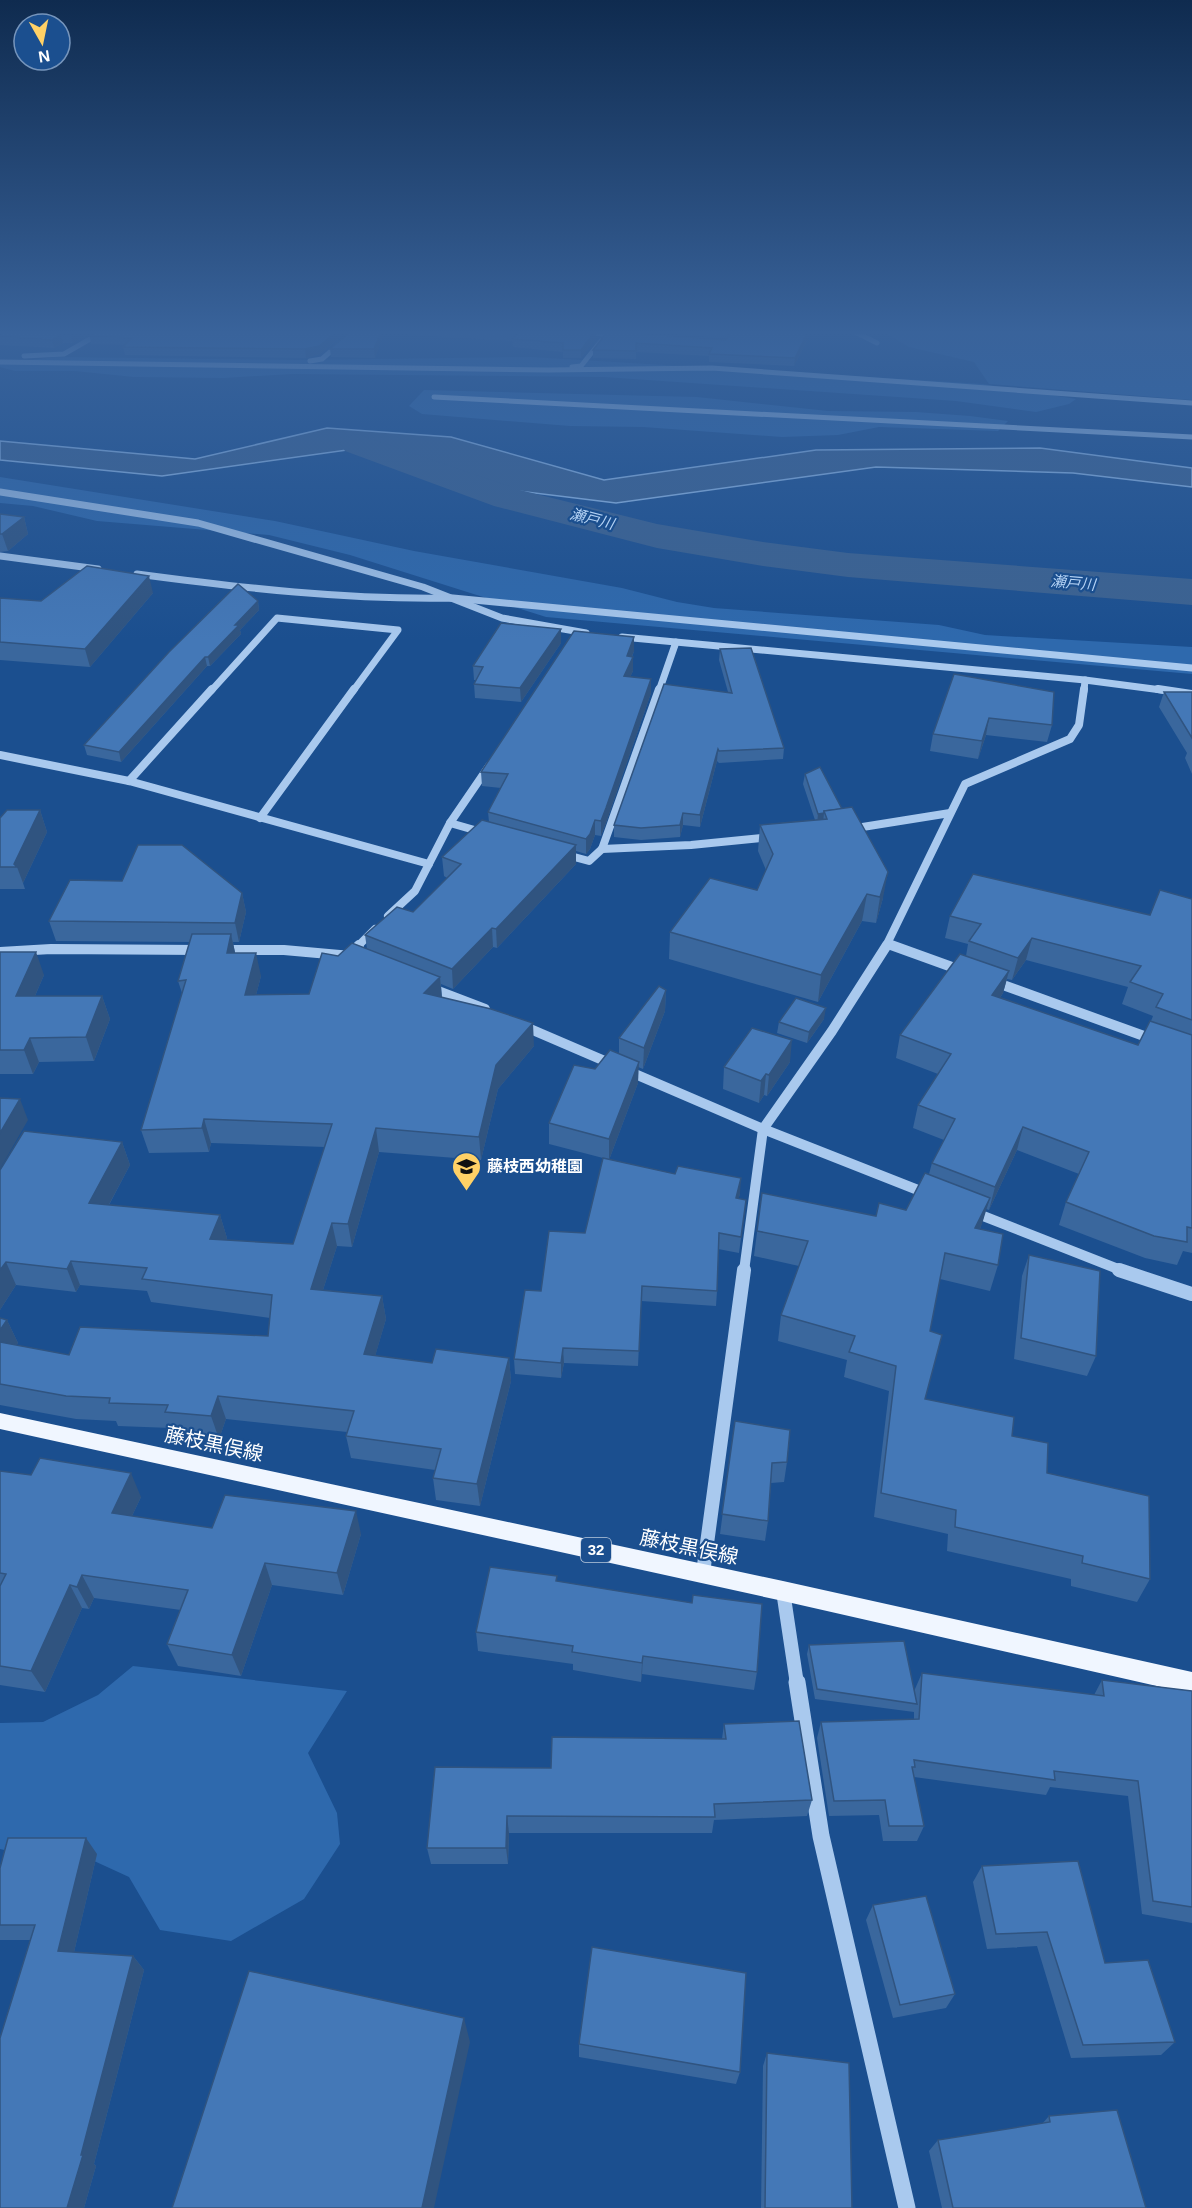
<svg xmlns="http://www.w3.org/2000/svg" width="1192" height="2208" font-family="Arial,'Noto Sans JP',sans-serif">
	<rect width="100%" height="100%" fill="#1b4f8f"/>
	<g fill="#2e69ad">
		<path d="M882 331H1192V400L989 384 974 362 909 347Z"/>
		<path d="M57 357 301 360 531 357 983 384 1076 399 1069 404 1036 412 956 401 604 377 292 374 224 378 134 377 75 371H15L0 367V363Z"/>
		<path d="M424 390 697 397 828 411 916 412 970 416 1008 421 998 431 879 427 838 435 782 437 643 427 570 426 422 414 409 406Z"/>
		<path d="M0 477 275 521 414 551 622 588 677 602 714 608 939 625 985 635 1192 647V674L546 617 350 555 269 535 97 521 33 506 0 503Z"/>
		<path d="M133 1666 347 1691 308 1753 337 1813 340 1844 304 1899 231 1941 160 1930 129 1877 44 1838 22 1854 0 1849V1723L43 1722 98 1695Z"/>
	</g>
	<path fill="#3c6290" stroke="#9cc4f0" stroke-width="1.5" d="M327 428 451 437 604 480 816 450 1040 448 1192 468V487L1073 473 876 467 616 503 501 489 347 450 162 476 0 460V441L195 459Z"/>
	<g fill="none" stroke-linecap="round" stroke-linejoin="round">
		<path fill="#3c6290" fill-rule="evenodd" d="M357 434 520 490 657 524 763 542 848 553 1192 579V605L848 577 763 566 657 548 494 506 345 451 340 444 345 437Z"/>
		<g stroke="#a9c9ee" stroke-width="5">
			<path d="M564 331 617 335"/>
			<path d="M853 331 877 343"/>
			<path d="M24 356 64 354 104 331"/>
			<path d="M310 361 322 359 354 331"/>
			<path d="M0 362 548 370 712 368 1192 403"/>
			<path d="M572 367 581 366 601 341"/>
			<path d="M434 397 1192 437"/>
		</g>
		<g stroke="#a9c9ee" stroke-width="7">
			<path d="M0 492 198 523 423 587 502 618 586 633"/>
			<path d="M0 556 98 569"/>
			<path d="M137 574C242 588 347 600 453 598L1192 668"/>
			<path d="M622 637 1085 680 1169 691"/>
			<path d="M211 691 277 618 398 630 353 691"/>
			<path d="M659 691 676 642"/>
			<path d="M1084 691 1085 680"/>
		</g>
		<g stroke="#a9c9ee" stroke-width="8">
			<path d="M1158 689 1192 694"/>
			<path d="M0 755 129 781 429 864"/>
			<path d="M129 781 212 689"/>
			<path d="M260 818 354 689"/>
			<path d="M450 823 485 833"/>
			<path d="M850 829 950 813"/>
			<path d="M602 849 691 845 771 837"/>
			<path d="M563 854 589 861 602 849 659 689"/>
			<path d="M388 916 415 891 450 823 489 766"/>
			<path d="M888 944 895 946"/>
			<path d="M358 946 375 929"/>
			<path d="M886 946 965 784 1070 739 1079 725 1084 689"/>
		</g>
		<g stroke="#a9c9ee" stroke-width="10">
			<path d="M891 945 963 971"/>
			<path d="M220 950H284L351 956"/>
			<path d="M0 952 51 949 202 950"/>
			<path d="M350 954 359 945"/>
			<path d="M992 981 1155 1040"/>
			<path d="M430 988 485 1009"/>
			<path d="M521 1025 763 1129 928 1194"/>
			<path d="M973 1212 1123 1271"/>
			<path d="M744 1271 763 1129 832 1031 887 945"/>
		</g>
		<g stroke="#a9c9ee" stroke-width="14">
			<path d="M1119 1270 1192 1294"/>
			<path d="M703 1573 744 1270"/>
			<path d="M783 1591 797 1684"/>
		</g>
		<path stroke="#a9c9ee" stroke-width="17" d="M797 1682 821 1836 907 2208"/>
		<path fill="#f0f6ff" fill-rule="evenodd" d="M0 1413 783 1581 1192 1672V1694L783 1601 0 1429Z"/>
	</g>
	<g fill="#3a679d" fill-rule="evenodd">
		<path d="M0 331H95L73 343H63L54 348 0 345Z"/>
		<path d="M97 331H348L320 354 306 358 125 355 123 347 124 345 91 344 90 336Z"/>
		<path d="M351 331H596V338L581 358H563V352L513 347 512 341 384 333 375 358 331 357 330 349Z"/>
		<path d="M608 331 725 340 726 339 725 338 632 331H812L794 366 709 362V356L636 352V359L593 358V350Z"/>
		<path d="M0 514 24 517 28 534 8 551 0 552Z"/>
		<path d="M153 593 90 667 0 660V598L41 601Z"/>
		<path d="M258 601 259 610 240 630 241 634 210 666H207L121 762 87 755 84 745Z"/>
		<path d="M561 643 521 702 475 698 474 684 476 680H474L473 666Z"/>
		<path d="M720 649 784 748 783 759 719 763 717 761 700 827 683 825 680 837 641 840 614 837V825L728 692 719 660Z"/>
		<path d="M634 651 632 657H633V671L630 677 651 693 606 823 601 836 595 835 590 849 586 854 576 851V864L497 948 493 947 453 989 441 984 442 997 534 1046 498 1089 481 1160 379 1152 352 1247 337 1246 323 1290 382 1296 386 1319 375 1356 432 1363 509 1358 511 1381 480 1506 436 1500 433 1478 435 1470 351 1458 346 1436 347 1432 226 1419 219 1439 174 1435 171 1428 118 1426 116 1421 76 1419 0 1405V1318L7 1320 18 1343 16 1345 69 1355 268 1336 270 1318 151 1302 147 1291 80 1285 76 1292 16 1285 0 1310V1170L122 1142 130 1165 109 1205 220 1215 227 1238 226 1240 293 1244 325 1147 211 1143 209 1152 149 1153 141 1130 182 993 178 981 190 942 56 941 49 921 242 893 246 912 239 942H233L235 953 261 976 256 995 309 994 338 956 367 949 365 935 413 912 447 878 444 876 442 857 489 822 488 812 501 788 482 786 481 772Z"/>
		<path d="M954 674 1052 725 1047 742 986 735 978 759 930 751 933 734Z"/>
		<path d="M1164 692H1192V774L1185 758 1187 753 1159 707Z"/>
		<path d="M805 774 883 898 876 923 862 921 818 1002 669 959 670 932 757 890 766 870 758 851 760 825 815 820 803 784Z"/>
		<path d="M40 810 47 832 23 883 25 889H0V818Z"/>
		<path d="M1192 899V1253L1183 1251 1177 1265 1145 1258 1059 1225 1066 1202 1079 1174 1017 1150 989 1210 986 1209 980 1229 998 1265 990 1291 940 1279 930 1331 925 1399 1012 1436 1150 1579 1137 1602 1071 1586V1579L947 1551 948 1534 874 1517 889 1391 844 1377 847 1360 778 1341 781 1315 799 1266 754 1256 762 1193 876 1216 906 1210 929 1174 932 1163 944 1140 913 1128 918 1105 938 1074 896 1058 900 1035 966 956 968 944 945 938 950 916 1150 915ZM1026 960 1128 987 1122 1004 1153 1016 1151 1021 1138 1045 1000 998 1003 993 1007 979 1012 980Z"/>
		<path d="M0 952 44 975 35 996H102L110 1019 94 1061 39 1062 33 1074H0Z"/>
		<path d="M666 990 665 1011 643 1069 638 1067V1083L609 1160 740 1194 738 1199 746 1200 739 1253 718 1249 717 1291 716 1306 641 1301 638 1366 564 1363 561 1378 515 1374 514 1359 541 1291 585 1233 603 1158 549 1144V1123L595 1069 619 1054V1038Z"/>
		<path d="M824 1019 807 1043 777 1033 779 1022Z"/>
		<path d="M790 1062 767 1096 764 1095 759 1103 723 1089 724 1067Z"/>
		<path d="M1029 1255 1096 1356 1087 1376 1014 1359 1022 1276Z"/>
		<path d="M735 1421 787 1462 784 1482 771 1483 768 1521 765 1541 720 1534Z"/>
		<path d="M0 1471 141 1497 132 1516 212 1528 361 1534 343 1595 272 1585 241 1676 178 1666 167 1644 181 1610 94 1598 89 1609 82 1608 45 1692 0 1685Z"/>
		<path d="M557 1576V1581L757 1672 754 1690 642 1674 641 1682 573 1670V1664L478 1651 476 1632Z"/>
		<path d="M809 1645 915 1694V1689L922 1673 1094 1695 1102 1680 1192 1691V1923L1142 1914 1128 1796 1050 1787 1046 1795 914 1777 924 1826 917 1841H883L879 1815 829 1816 817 1738 821 1722 914 1720V1712L815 1699 807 1654Z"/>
		<path d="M724 1724 812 1800 807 1816 714 1820 712 1833H509L508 1864H431L427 1848 551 1768 722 1739Z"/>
		<path d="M97 1854 74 1952 133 1956 144 1970 94 2164 96 2166 84 2208H0L31 1940H0V1925Z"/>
		<path d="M982 1866 1105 1963 1175 2042 1161 2055 1071 2058 1037 1946 987 1949 973 1882Z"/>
		<path d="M873 1905 955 1994 946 2008 893 2018 866 1920Z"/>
		<path d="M579 2044 740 2072 736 2084 579 2057Z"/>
		<path d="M767 2053 852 2208H761L763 2066Z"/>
		<path d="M1049 2116 1146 2208H942L929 2151 938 2140 1042 2124Z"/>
	</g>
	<g fill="#305480">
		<path d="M78 331H95L73 343 71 335Z"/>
		<path d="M337 331H348L320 354 306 358 305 349Z"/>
		<path d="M381 331H384V333L375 358 374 349Z"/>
		<path d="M595 331H596V338L581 358V350Z"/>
		<path d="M808 331H812L794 366 795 358Z"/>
		<path d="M61 334 63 343 54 348 52 340Z"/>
		<path d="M24 517 28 534 8 551 2 534Z"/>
		<path d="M149 576 153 593 90 667 85 649Z"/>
		<path d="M258 601 259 610 240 630 241 634 210 666 208 657 235 625Z"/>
		<path d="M561 629V643L521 702 520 688Z"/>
		<path d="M634 637V651L627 670V656Z"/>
		<path d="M205 657 207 666 121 762 119 752Z"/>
		<path d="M633 657V671L624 690V676Z"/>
		<path d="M651 679V693L606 823 601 836V821Z"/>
		<path d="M989 718 986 735 978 759 982 741Z"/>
		<path d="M718 749 717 761 700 827V815Z"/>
		<path d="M40 810 47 832 23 883 17 867 14 864Z"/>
		<path d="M683 813V825L680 837V825Z"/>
		<path d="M824 813 823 823 817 824 818 814Z"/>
		<path d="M595 820V835L590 849 586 854V839Z"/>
		<path d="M576 845V864L497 948 496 929Z"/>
		<path d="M888 872 883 898 876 923 880 897Z"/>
		<path d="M242 893 246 912 239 942 235 923Z"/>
		<path d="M867 894 862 921 818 1002 821 975Z"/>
		<path d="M492 928 493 947 453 989 452 969Z"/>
		<path d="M231 934 236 957 227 953Z"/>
		<path d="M1032 938 1026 960 1012 980 1018 958Z"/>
		<path d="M36 952 44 975 25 1019 16 996Z"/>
		<path d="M256 953 261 976 250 1018 245 995Z"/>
		<path d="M1009 971 1003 993 987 1018 992 995Z"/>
		<path d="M440 977 442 1000 424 993Z"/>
		<path d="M666 990 665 1011 643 1069 644 1048Z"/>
		<path d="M102 996 110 1019 94 1061 86 1037Z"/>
		<path d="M826 1008 824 1019 807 1043 809 1032Z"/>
		<path d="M533 1023 534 1046 498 1089 481 1160 479 1137 496 1065Z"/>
		<path d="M30 1038 39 1062 33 1074 24 1050Z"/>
		<path d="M792 1040 790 1062 767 1096 769 1075Z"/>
		<path d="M639 1062 638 1083 609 1160V1139Z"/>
		<path d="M766 1074 764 1095 759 1103 761 1081Z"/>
		<path d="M20 1099 28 1120 0 1169V1133Z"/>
		<path d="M204 1119 211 1143 209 1152 202 1128Z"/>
		<path d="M1023 1127 1017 1150 989 1210 995 1187Z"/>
		<path d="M376 1128 379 1152 352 1247 348 1224Z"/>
		<path d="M122 1142 130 1165 97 1227 89 1203Z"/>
		<path d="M741 1178 740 1194 734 1214 736 1198Z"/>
		<path d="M990 1198 982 1224 968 1254 975 1228Z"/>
		<path d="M220 1215 227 1238 217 1262 210 1239Z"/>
		<path d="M332 1223 337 1246 316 1312 311 1289Z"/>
		<path d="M71 1261 80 1285 76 1292 67 1269Z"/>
		<path d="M6 1262 16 1285 0 1310V1270Z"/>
		<path d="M382 1296 386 1319 369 1377 364 1354Z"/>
		<path d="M7 1320 18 1343 4 1364 0 1355V1330Z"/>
		<path d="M563 1348 564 1363 561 1378V1363Z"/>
		<path d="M509 1358 511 1381 480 1506 477 1484Z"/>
		<path d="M218 1396 226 1419 219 1439 211 1416Z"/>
		<path d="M131 1473 141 1497 122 1537 112 1513Z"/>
		<path d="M356 1511 361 1534 343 1595 337 1573Z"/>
		<path d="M265 1563 272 1585 241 1676 232 1655Z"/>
		<path d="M82 1575 94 1598 89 1609 77 1587Z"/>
		<path d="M70 1585 82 1608 45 1692 31 1671Z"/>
		<path d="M643 1656 642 1674 641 1682 642 1663Z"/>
		<path d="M507 1816 509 1833 508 1864 506 1848Z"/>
		<path d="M86 1838 97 1854 71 1965 58 1951Z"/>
		<path d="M133 1956 144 1970 94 2164 96 2166 84 2208H67Z"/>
		<path d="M464 2018 470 2042 434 2208H422Z"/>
	</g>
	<g fill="#4478b7" stroke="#305480" stroke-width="1.5">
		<path d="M0 331H78L71 335 61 334 52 340 0 336Z"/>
		<path d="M97 331H337L319 346 305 349 123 347 132 338 90 336Z"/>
		<path d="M351 331H381L374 349H330Z"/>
		<path d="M482 331H595L581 350H563V343L512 339 518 333Z"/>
		<path d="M608 331 725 340 730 336 727 331H808L795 358 709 354 712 348 636 343V351L593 350Z"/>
		<path d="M0 514 24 517 2 534H0Z"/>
		<path d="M87 566 149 576 85 649 0 642V598L41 601Z"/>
		<path d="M238 584 258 601 235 625H239L208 657H205L119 752 84 745 169 652Z"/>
		<path d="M501 623 561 629 520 688 474 684 483 667 473 666Z"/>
		<path d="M574 631 634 637 627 656 633 657 624 676 651 679 606 808 601 821 595 820 590 834 586 839 488 812 508 774 481 772Z"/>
		<path d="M751 648 784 748 719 751 718 749 700 815 683 813 680 825 641 828 614 825 664 684 732 693 720 649Z"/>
		<path d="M954 674 1054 692 1052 725 989 718 982 741 933 734Z"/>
		<path d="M1164 692H1192V738Z"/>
		<path d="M820 767 842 809 824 811V813L818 814 805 774Z"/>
		<path d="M852 807 888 872 880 897 867 894 821 975 670 932 710 878 757 890 773 854 760 825 827 819 824 811Z"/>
		<path d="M7 810H40L14 864 17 867H0V818Z"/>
		<path d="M482 820 576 845 496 929 492 928 452 969 365 935 397 907 413 912 461 864 442 857Z"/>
		<path d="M138 845H182L242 893 235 923 49 921 70 880 122 881Z"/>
		<path d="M973 874 1150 915 1160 890 1192 899V1020L1156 1007 1163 994 1130 982 1141 966 1032 938 1018 958 969 941 981 924 950 916Z"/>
		<path d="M192 934H231L227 953H256L245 995 309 994 322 953 338 956 352 943 440 977 424 993 491 1009 533 1023 496 1065 479 1137 376 1128 348 1224 332 1223 311 1289 382 1296 364 1354 432 1363 436 1349 509 1358 477 1484 433 1478 441 1449 346 1436 354 1411 218 1396 211 1416 165 1412 168 1405 109 1403 110 1398 66 1396 0 1384V1342L69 1355 80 1327 268 1336 272 1295 142 1279 147 1268 71 1261 67 1269 6 1262 0 1270V1170L24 1131 122 1142 89 1203 220 1215 210 1239 293 1244 332 1124 204 1119 202 1128 141 1130 186 980 178 981Z"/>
		<path d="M0 952H36L16 996H102L86 1037 30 1038 24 1050H0Z"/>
		<path d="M960 954 1009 971 992 995 1138 1045 1150 1021 1192 1035V1228L1187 1227V1242L1154 1236 1066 1202 1089 1152 1023 1127 995 1187 932 1163 955 1119 918 1105 951 1054 900 1035Z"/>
		<path d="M659 986 666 990 644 1048 619 1038Z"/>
		<path d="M796 998 826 1008 809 1032 779 1022Z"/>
		<path d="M752 1028 792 1040 769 1075 766 1074 761 1081 724 1067Z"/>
		<path d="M610 1050 639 1062 609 1139 549 1123 574 1065 595 1069Z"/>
		<path d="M0 1098 20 1099 0 1133Z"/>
		<path d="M603 1158 675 1174 678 1166 741 1178 736 1198 746 1200 741 1237 719 1233 717 1291 642 1286 639 1351 563 1348 561 1363 514 1359 525 1290 541 1291 549 1231 585 1233Z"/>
		<path d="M925 1173 990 1198 975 1228 1003 1234 998 1265 945 1253 930 1331 942 1335 925 1399 1014 1417 1012 1436 1048 1443 1047 1473 1149 1496 1150 1579 1082 1563 1083 1556 955 1527 956 1510 881 1493 896 1366 849 1352 855 1336 781 1315 808 1241 757 1231 762 1193 876 1216 879 1203 906 1210Z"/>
		<path d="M1029 1255 1100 1271 1096 1356 1021 1338Z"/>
		<path d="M0 1318 7 1320 0 1330Z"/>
		<path d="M735 1421 790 1430 787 1462 772 1463 768 1521 722 1514Z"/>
		<path d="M40 1458 131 1473 112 1513 212 1528 225 1495 356 1511 337 1573 265 1563 232 1655 167 1644 188 1590 82 1575 77 1587 70 1585 31 1671 0 1666V1586L6 1574 0 1573V1471L31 1475Z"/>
		<path d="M490 1567 557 1576 556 1581 692 1603 693 1595 762 1604 757 1672 643 1656 642 1663 572 1652 573 1646 476 1632Z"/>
		<path d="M904 1641 917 1704 817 1689 809 1645Z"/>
		<path d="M922 1673 1104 1696 1102 1680 1192 1691V1907L1153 1901 1138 1781 1054 1771 1055 1780 914 1760 915 1767H912L924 1826H889L885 1800 834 1801 821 1722 919 1719Z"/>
		<path d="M799 1721 812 1800 714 1804 715 1817 507 1816 506 1848H427L435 1767 551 1768 552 1737 726 1739 724 1724Z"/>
		<path d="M8 1838H86L58 1951 133 1956 81 2155H83L67 2208H0V2038L35 1925H0V1868Z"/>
		<path d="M1078 1861 1105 1963 1148 1960 1175 2042 1083 2045 1047 1932 996 1934 982 1866Z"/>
		<path d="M926 1896 955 1994 900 2005 873 1905Z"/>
		<path d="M592 1947 746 1973 740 2072 579 2044Z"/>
		<path d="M249 1971 464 2018 422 2208H172Z"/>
		<path d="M767 2053 849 2063 852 2208H765Z"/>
		<path d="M1117 2110 1146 2208H953L938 2140 1050 2122 1049 2116Z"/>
	</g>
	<linearGradient id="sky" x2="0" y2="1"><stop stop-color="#0f2b4f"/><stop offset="0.52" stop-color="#39639b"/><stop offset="1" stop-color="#39639b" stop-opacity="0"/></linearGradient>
	<rect width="1192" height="640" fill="url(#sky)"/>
	<defs>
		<symbol id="school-pin" viewBox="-11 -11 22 30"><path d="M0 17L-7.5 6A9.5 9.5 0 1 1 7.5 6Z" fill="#ffd166" stroke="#1b4f8f"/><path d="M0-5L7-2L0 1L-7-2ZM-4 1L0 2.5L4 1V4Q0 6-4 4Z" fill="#111"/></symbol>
	</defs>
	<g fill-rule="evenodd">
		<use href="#school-pin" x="450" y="1150" width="33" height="45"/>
	</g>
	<g text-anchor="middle" stroke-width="4.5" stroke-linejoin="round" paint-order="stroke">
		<g font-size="15" font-style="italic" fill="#b5d3f5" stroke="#1b4f8f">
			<text transform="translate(592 519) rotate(14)" y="5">瀬戸川</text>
			<text transform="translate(1073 583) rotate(5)" y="5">瀬戸川</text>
		</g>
		<rect fill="#1b4f8f" stroke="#bbcadd" stroke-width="1.5" x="581" y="1538" width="30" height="24" rx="4.5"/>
		<g font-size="15" font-weight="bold" fill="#fff">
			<text x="596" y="1555">32</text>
		</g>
		<g font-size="16" font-weight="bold" fill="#fff" stroke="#1b4f8f" text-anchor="start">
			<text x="487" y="1172">藤枝西幼稚園</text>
		</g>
		<g font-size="20" fill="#fff" stroke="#1b4f8f">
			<text transform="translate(214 1444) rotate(12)" y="7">藤枝黒俣線</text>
			<text transform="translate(689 1547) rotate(12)" y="7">藤枝黒俣線</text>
		</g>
	</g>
	<g transform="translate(42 42) rotate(171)"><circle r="28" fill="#1b4f8f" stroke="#7695bc" stroke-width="1.5"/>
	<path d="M0-4.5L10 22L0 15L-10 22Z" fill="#ffd166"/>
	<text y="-9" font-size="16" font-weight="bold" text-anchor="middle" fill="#ffffff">N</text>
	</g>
</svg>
